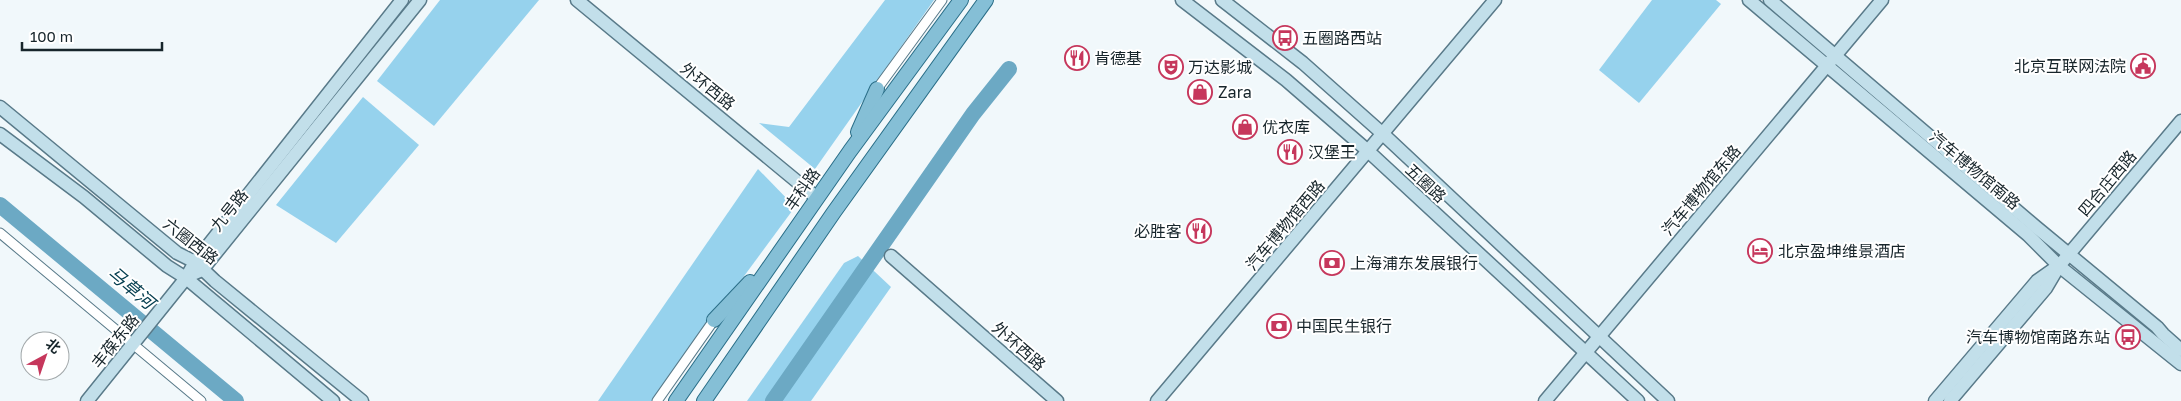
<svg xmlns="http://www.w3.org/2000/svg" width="2181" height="401" font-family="'Golos Text','Noto Sans SC',sans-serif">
	<rect width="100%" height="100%" fill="#f1f8fb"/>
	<g fill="#96d2ed">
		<path d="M440 0H539L434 126 377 81Z"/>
		<path d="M885 0H934L815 169 759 123 789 127Z"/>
		<path d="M1652 0H1716L1721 4 1639 103 1599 70Z"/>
		<path d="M363 97 419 145 336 243 276 205Z"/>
		<path d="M758 169 795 207 652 401H598Z"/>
		<path d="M858 256 891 287 811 401H747L844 263Z"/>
	</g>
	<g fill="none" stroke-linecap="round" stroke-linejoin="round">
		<g stroke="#6ca9c4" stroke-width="16">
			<path d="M0 205 236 401"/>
			<path d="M773 401 973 114 1009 69"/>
		</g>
		<defs>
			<g id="street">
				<path d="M877 89 942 0"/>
				<path d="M0 233 201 401"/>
				<path d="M657 401 714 320"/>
			</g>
			<g id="secondary">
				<path d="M577 0 817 198"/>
				<path d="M1182 0 1286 80 1368 151 1638 401"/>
				<path d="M1222 0 1303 63 1383 134 1668 401"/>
				<path d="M1749 0 2028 235 2059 266 2181 364"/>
				<path d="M1770 0 2036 227 2157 327 2163 334 2181 350"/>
				<path d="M0 107 177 253 195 262 215 281 362 401"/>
				<path d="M0 134 84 197 167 266 186 278 333 401"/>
				<path d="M891 256 1057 401"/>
				<path d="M195 273 202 270 420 0"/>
				<path d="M87 401 186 278 195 262 402 0"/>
				<path d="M1157 401 1495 0"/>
				<path d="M1545 401 1882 0"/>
				<path d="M1935 401 2037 281 2054 269"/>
				<path d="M1950 401 2046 288 2059 266 2181 121"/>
			</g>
			<g id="primary">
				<path d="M858 132 877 89"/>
				<path d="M714 320 750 282"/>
				<path d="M676 401 850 151 961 0"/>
				<path d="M704 401 834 212 986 0"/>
			</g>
		</defs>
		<use href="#street" stroke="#597a89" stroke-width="11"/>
		<use href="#secondary" stroke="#597a89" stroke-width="15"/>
		<use href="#primary" stroke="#2a6e88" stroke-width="16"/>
		<use href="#street" stroke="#fff" stroke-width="9"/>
		<use href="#secondary" stroke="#c2dfea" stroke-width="12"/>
		<use href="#primary" stroke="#85bfd6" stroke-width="14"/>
	</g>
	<defs>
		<symbol id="bus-ring" viewBox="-11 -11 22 22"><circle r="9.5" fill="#fff" stroke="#c6375c" stroke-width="1.5"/><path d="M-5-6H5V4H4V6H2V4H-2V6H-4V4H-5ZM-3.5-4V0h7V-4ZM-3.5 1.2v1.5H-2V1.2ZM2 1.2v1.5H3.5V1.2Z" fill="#c6375c"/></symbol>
		<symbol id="restaurant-ring" viewBox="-11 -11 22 22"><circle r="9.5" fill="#fff" stroke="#c6375c" stroke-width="1.5"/><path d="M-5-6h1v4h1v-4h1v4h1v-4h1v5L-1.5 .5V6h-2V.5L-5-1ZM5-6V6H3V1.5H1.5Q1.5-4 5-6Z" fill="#c6375c"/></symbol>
		<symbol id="civic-ring" viewBox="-11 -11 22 22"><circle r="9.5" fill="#fff" stroke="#c6375c" stroke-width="1.5"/><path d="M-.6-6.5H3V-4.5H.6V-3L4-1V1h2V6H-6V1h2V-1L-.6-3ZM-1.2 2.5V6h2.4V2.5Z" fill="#c6375c"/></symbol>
		<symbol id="theatre-ring" viewBox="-11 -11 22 22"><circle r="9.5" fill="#fff" stroke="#c6375c" stroke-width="1.5"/><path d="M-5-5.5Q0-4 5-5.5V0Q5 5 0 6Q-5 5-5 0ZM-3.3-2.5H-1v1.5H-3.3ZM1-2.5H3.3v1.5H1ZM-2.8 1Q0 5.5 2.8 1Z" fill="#c6375c"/></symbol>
		<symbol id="shop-ring" viewBox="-11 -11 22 22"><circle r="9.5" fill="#fff" stroke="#c6375c" stroke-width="1.5"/><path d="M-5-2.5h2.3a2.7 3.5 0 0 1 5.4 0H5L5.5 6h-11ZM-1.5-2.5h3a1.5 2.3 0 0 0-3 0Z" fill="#c6375c"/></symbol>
		<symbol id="hotel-ring" viewBox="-11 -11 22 22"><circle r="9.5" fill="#fff" stroke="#c6375c" stroke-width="1.5"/><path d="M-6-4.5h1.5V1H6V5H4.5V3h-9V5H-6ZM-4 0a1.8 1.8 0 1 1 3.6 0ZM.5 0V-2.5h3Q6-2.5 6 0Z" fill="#c6375c"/></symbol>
		<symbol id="bank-ring" viewBox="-11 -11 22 22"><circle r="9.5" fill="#fff" stroke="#c6375c" stroke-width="1.5"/><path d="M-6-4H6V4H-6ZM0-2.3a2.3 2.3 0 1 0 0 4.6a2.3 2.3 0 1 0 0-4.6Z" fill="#c6375c"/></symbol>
	</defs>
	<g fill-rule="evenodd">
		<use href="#bus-ring" x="1271" y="24" width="28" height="28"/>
		<use href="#restaurant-ring" x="1063" y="44" width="28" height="28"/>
		<use href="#civic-ring" x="2129" y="52" width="28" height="28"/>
		<use href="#theatre-ring" x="1157" y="53" width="28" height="28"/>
		<use href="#shop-ring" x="1186" y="78" width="28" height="28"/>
		<use href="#shop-ring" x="1231" y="113" width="28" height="28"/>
		<use href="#restaurant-ring" x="1276" y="138" width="28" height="28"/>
		<use href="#restaurant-ring" x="1185" y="217" width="28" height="28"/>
		<use href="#hotel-ring" x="1746" y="237" width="28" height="28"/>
		<use href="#bank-ring" x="1318" y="249" width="28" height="28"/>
		<use href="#bank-ring" x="1265" y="312" width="28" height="28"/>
		<use href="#bus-ring" x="2114" y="323" width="28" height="28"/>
	</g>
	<g text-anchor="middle" stroke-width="4" stroke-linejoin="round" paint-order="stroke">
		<g font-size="16" fill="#17252b" stroke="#fff" text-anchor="start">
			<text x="1302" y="44">五圈路西站</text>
			<text x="1094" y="64">肯德基</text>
			<text x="2126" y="72" text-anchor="end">北京互联网法院</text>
			<text x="1188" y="73">万达影城</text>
			<text x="1218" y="98">Zara</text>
			<text x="1262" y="133">优衣库</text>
			<text x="1308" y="158">汉堡王</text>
			<text x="1182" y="237" text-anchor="end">必胜客</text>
			<text x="1778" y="257">北京盈坤维景酒店</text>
			<text x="1350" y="269">上海浦东发展银行</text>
			<text x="1296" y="332">中国民生银行</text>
			<text x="2110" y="343" text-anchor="end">汽车博物馆南路东站</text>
		</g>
		<g font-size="16" fill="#17252b" stroke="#fff">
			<text transform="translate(708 86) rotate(39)" y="6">外环西路</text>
			<text transform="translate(1975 170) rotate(40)" y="6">汽车博物馆南路</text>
			<text transform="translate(1426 183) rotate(43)" y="6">五圈路</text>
			<text transform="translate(2107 183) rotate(-50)" y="6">四合庄西路</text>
			<text transform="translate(802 189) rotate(-55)" y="6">丰科路</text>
			<text transform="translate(1701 190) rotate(-50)" y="6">汽车博物馆东路</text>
			<text transform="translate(229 210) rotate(-51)" y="6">九号路</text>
			<text transform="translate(1285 225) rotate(-50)" y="6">汽车博物馆西路</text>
			<text transform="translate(191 241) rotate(38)" y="6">六圈西路</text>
			<text transform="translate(115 341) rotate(-51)" y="6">丰葆东路</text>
			<text transform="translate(1019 346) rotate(41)" y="6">外环西路</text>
		</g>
		<g font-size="18" font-style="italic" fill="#013b4d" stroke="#fff">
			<text transform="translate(131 288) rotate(40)" y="6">马草河</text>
		</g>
	</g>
	<g transform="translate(45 356) rotate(40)"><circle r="24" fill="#ffffff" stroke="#a2a8aa"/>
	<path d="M0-4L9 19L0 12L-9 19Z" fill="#c6375c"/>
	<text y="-8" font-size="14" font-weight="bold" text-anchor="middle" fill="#17252b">北</text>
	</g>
	<path d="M22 42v8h140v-8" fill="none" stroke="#17252b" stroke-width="2.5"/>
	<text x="30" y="42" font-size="15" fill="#17252b" stroke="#ffffff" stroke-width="4" paint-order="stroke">100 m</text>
</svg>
